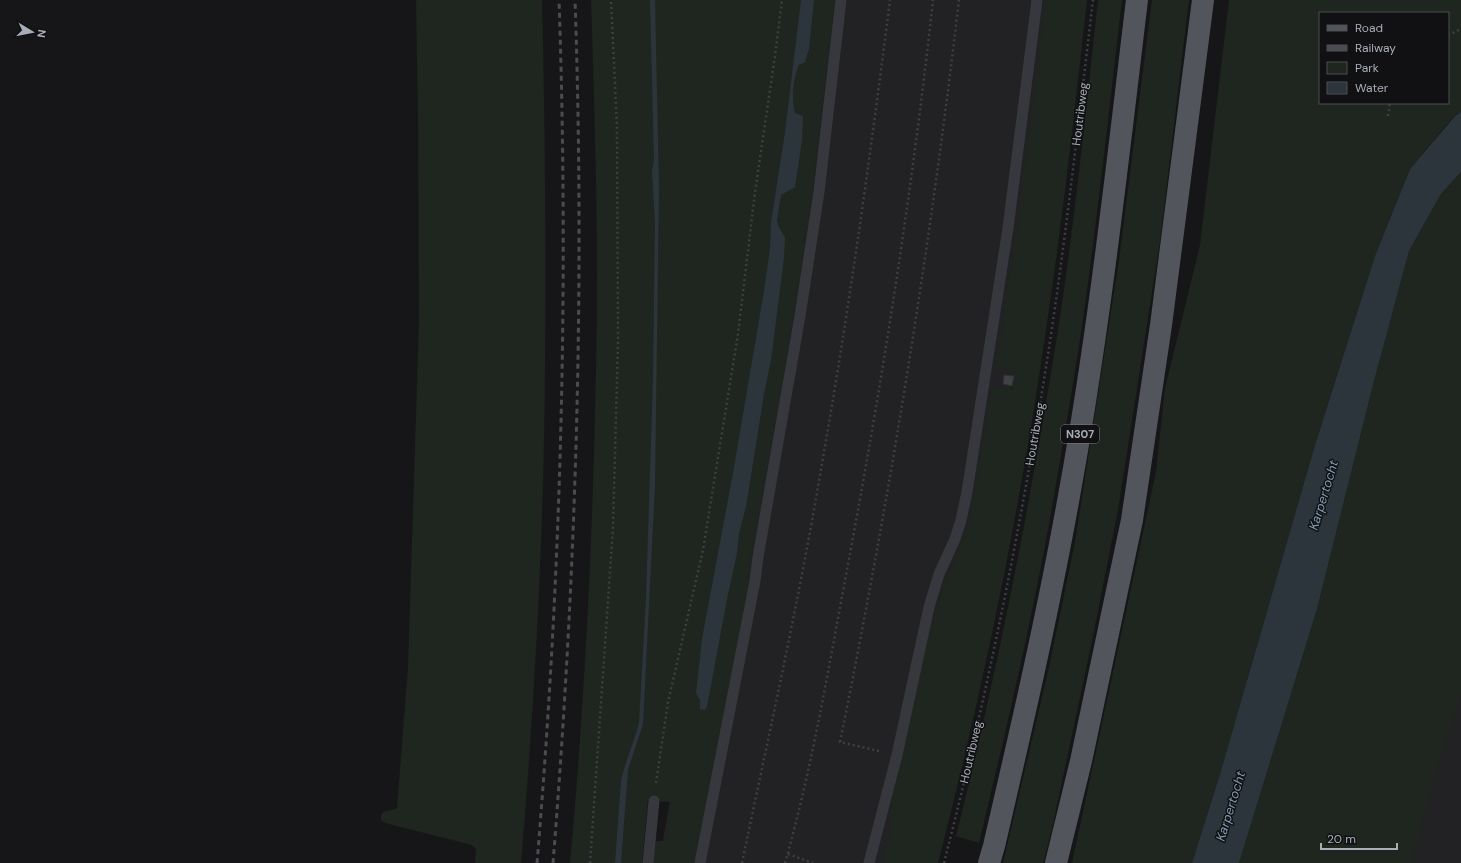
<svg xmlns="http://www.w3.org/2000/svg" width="1461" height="863" font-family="'DM Sans',sans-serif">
	<rect width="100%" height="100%" fill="#161618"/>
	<g fill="#222225">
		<path d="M809 0H1059L1015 371 922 822 910 863H659Z"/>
		<path d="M1461 457V863H1343Z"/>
	</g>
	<g fill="#1e261f" fill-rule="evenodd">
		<path d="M416 0H542C545 122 546 243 545 365 544 531 535 697 521 863H475L476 849 472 845 385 823 381 820V816L383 812 397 808 408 668 419 320 418 115Z"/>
		<path d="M591 0H835L812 190 794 315 749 569 750 580 694 863H653L655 841H667L670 802 648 800 642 863H570C585 699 593 534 596 369 599 246 595 123 591 0Z"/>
		<path d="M1046 0H1087C1075 108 1063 216 1047 323 1021 505 984 686 938 863H882L890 835V812L892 801C907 737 918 673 936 611 944 580 960 553 969 523L992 387 1012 390 1014 372 995 368 1017 230Z"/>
		<path d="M1098 0H1122C1109 111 1097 222 1081 333 1073 385 1064 438 1055 490 1035 608 1007 726 979 843L956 836C998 669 1031 500 1058 330 1075 221 1086 110 1098 0Z"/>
		<path d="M1152 0H1189L1160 241 1118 510 1092 641 1052 829 1043 863H1003L1049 667 1075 542 1119 260Z"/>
		<path d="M1229 0H1461V112L1454 116 1410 169 1375 256 1315 445 1220 774 1192 863H1072L1156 472 1165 388 1200 245ZM1320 13H1448V103H1320Z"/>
		<path d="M1461 172V695L1443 747 1411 863H1239L1317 609 1373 385 1409 251 1441 194Z"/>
	</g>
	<g fill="#2c353c">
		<path d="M650 0H655L659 187 655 486 643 724 628 770 621 863H615L621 782C625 761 634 743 639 723L646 598 653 379 655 223 652 171 654 161Z"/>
		<path d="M801 0H814L809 49 805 62 799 65C793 78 791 99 795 113L803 116 802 140 795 187 781 195 777 220 778 225 785 238 784 258 771 360 764 394 746 507 739 533 737 553 727 599 707 707 705 710 700 709V700L696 693 702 639 733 473 764 291 770 249 771 223 785 132Z"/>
		<path d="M1461 112V172L1441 194 1409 251 1373 385 1317 609 1239 863H1192L1220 774 1315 445 1375 256 1410 169 1455 116Z"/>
	</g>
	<path fill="#404145" stroke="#303034" d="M1004 375 1014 376 1012 386 1003 384Z"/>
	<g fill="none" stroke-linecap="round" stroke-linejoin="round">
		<g stroke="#3d3f44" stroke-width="2.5" stroke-dasharray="2 3" stroke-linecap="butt">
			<path d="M1448 35 1461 29"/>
			<path d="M1388 116 1390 103"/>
			<path d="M879 751 840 742C890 496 930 249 959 0"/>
			<path d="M656 783 668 702 703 550 738 334 755 192 775 56 782 0"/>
			<path d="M788 854 813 863"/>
			<path d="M590 863 613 528 618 342 617 128 611 0"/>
			<path d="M742 863C769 734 798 605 820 475 848 317 870 159 890 0"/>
			<path d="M785 863C812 768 828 671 846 575 882 384 912 193 933 0"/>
			<path d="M944 863C989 687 1025 508 1052 328 1068 219 1080 109 1093 0"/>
		</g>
		<g stroke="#37383d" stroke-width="11">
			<path d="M648 863 654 801"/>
			<path d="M700 863 755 581 758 557 800 316 819 192 841 0"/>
			<path d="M869 863 897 755 929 607 939 574 955 539 961 520 967 492 1008 228 1037 0"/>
		</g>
		<g stroke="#53555c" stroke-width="22">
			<path d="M989 863 994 846C1021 730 1048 613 1069 496 1099 332 1117 166 1137 0"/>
			<path d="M1056 863 1081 761 1132 520 1161 325 1203 0"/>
		</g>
		<g stroke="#4a4c52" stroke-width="3" stroke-dasharray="5 4" stroke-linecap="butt">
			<path d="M537 863C561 576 569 287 559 0"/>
			<path d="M553 863C576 576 585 288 575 0"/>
		</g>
	</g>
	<g text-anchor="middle" stroke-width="3" stroke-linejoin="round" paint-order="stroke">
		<rect fill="#111113" stroke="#7b7e86" stroke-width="1" x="1061" y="425" width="38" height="18" rx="3"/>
		<g font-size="11" font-weight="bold" fill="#a8adb8">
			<text x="1080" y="438">N307</text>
		</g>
		<g font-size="12" fill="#a8adb8" stroke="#111113">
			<text transform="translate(1080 114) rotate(-83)" y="4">Houtribweg</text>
			<text transform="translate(1035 434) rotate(-80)" y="4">Houtribweg</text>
			<text transform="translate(971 752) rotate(-77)" y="4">Houtribweg</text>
		</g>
		<g font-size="13" font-style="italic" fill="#7f9bb3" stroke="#111113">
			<text transform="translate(1323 495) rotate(-73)" y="5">Karpertocht</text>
			<text transform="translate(1230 806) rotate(-73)" y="5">Karpertocht</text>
		</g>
	</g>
	<rect x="1319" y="12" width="130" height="92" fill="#111113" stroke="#4d4f55"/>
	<rect x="1327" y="25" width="20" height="6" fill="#53555c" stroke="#4d4f55"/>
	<text x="1355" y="32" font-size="12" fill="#a8adb8">Road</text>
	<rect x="1327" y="45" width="20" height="6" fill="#4a4c52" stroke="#4d4f55"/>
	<text x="1355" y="52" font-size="12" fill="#a8adb8">Railway</text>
	<rect x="1327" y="62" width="20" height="12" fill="#1e261f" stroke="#4d4f55"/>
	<text x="1355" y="72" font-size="12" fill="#a8adb8">Park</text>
	<rect x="1327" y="82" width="20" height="12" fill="#2c353c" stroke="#4d4f55"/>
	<text x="1355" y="92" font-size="12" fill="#a8adb8">Water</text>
	<g transform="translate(32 32) rotate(100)" stroke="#111113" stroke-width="3" paint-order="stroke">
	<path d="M0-3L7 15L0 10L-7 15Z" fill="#a8adb8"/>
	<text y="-6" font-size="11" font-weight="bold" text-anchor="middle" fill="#a8adb8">N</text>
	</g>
	<path d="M1321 843v6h76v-6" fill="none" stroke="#a8adb8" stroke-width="2"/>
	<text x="1327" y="843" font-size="12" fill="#a8adb8" stroke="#111113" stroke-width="3" paint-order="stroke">20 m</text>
</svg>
